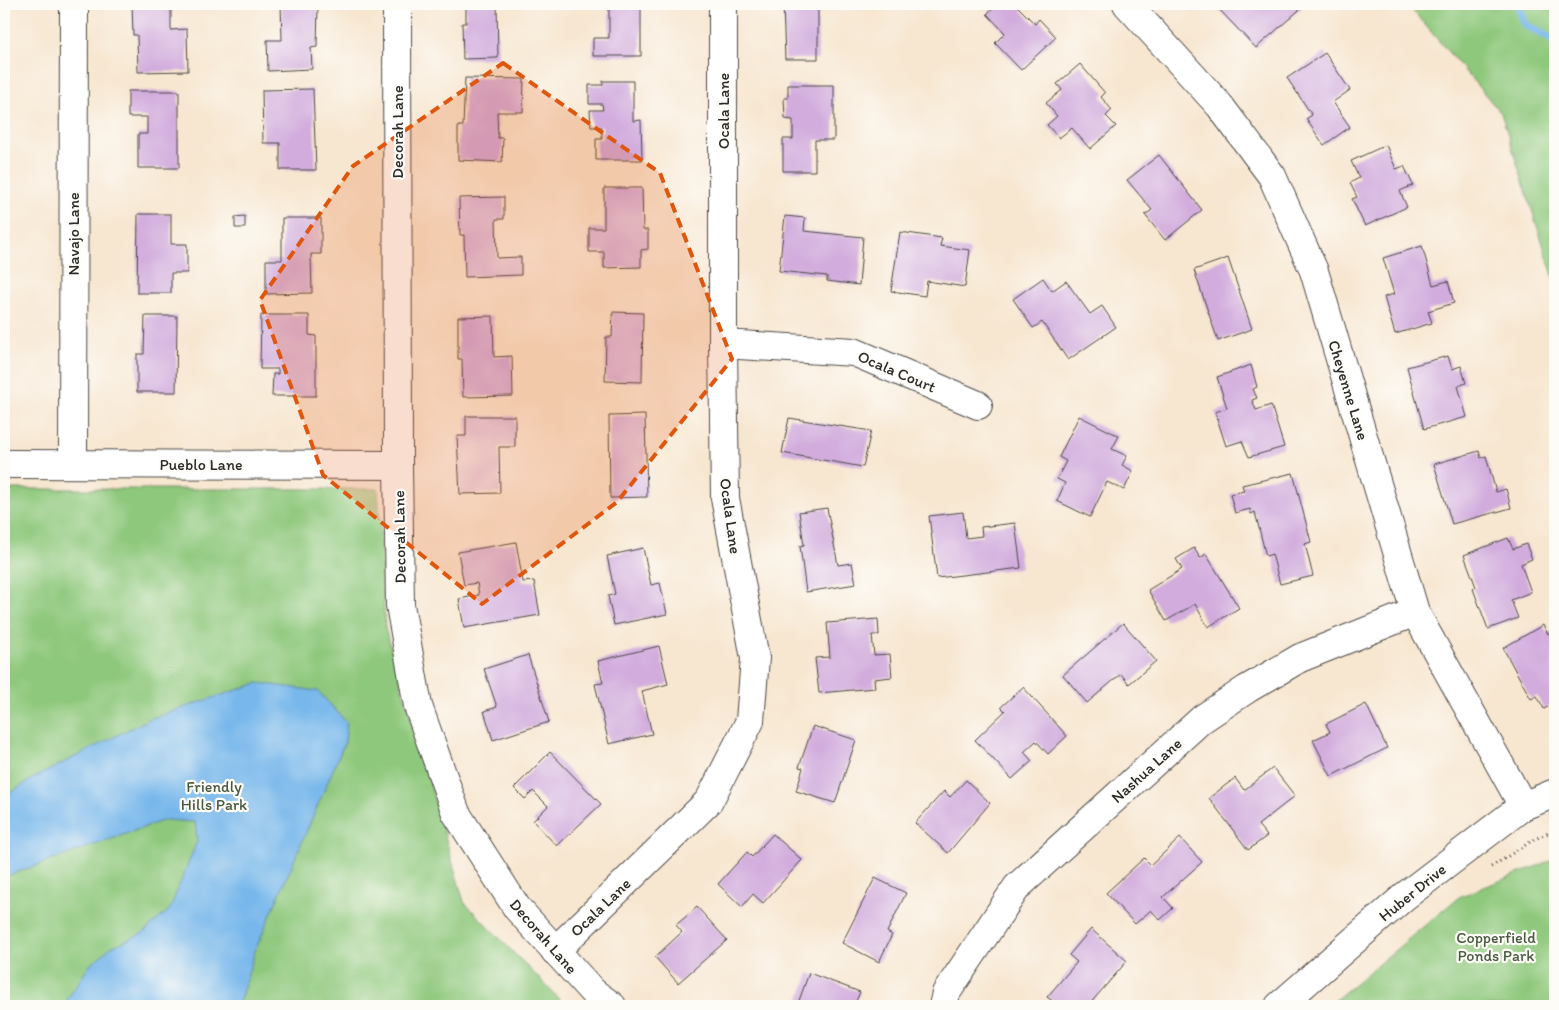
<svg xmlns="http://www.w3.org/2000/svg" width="1559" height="1010" font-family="Itim,sans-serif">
	<rect width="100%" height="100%" fill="#fdfcf7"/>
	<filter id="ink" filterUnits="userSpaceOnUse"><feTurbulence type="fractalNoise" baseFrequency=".02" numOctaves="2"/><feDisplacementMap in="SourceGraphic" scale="10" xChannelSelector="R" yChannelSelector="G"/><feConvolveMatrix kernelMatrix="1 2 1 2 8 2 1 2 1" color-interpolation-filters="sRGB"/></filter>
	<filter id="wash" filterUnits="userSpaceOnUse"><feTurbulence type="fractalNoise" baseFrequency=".0096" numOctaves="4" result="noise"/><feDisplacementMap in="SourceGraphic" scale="20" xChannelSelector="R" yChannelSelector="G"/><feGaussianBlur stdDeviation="1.12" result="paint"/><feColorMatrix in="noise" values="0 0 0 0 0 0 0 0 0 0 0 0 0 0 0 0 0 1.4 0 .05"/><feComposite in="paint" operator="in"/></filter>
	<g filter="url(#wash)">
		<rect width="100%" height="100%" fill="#f7e6d0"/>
		<g fill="#8ec87c" stroke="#5c7a54">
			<path d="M1407 4H1555V282L1501 113Z"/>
			<path d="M4 489H378L385 628 464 902 566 1006H4Z"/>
			<path d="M1555 859V1006H1328L1459 897Z"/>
		</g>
		<path fill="#77b7eb" stroke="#51718b" d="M258 683 318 691 347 723 345 742 255 951 238 1006H63L89 966 111 947 143 933 170 909 197 841 195 822 165 820 4 877V797L32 779 149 719Z"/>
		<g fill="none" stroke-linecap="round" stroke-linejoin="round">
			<path stroke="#77b7eb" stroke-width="8" d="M1518 4 1524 24 1555 41"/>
		</g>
		<g id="blocks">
			<g fill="#d1acdd">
				<path d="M132 4H171V30L187 29 188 71 138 72 137 35H133Z"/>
				<path d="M281 4H318L317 47 311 48 312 69 268 71 267 40H282Z"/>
				<path d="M466 4H497L498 58 463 59 462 23H466Z"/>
				<path d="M609 4H644V6H641V56H593V38H609Z"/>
				<path d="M783 4H818V59H785Z"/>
				<path d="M998 4H1015L1035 24 1039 19 1056 37 1021 70 995 43 1005 33 987 14Z"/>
				<path d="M1214 4H1306L1256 48Z"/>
				<path d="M1325 53 1350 90 1333 102 1350 127 1324 145 1306 119 1312 115 1287 78Z"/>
				<path d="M1080 64 1105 93 1101 97 1112 110 1106 116 1116 126 1090 149 1072 128 1059 138 1047 125 1057 116 1046 103 1062 90 1057 84Z"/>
				<path d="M465 78 524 79 523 112H497L498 138H503L502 162 458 160V126H463Z"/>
				<path d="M603 81H633V121L641 120 642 160H596V139H602V127H591L590 110H603L602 104H589V85H603Z"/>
				<path d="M788 85H834V140H815V171H783V139H793V120L785 119 784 98H788Z"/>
				<path d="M313 89 316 170H280V143H263L262 90Z"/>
				<path d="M128 91H179V168H138V134H147V117H128Z"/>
				<path d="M1386 145 1396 169 1404 166 1413 185 1400 191 1407 207 1365 226 1352 199 1357 197 1350 183 1359 178 1351 161Z"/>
				<path d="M1159 155 1202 210 1165 240 1145 215 1152 210 1127 180Z"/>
				<path d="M604 188H642L643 230H648V249L641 250V267L604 268V252H589V228H604Z"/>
				<path d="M504 197V219H496L497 258 521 257V275L465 277 464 235H460L459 198Z"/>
				<path d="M138 214H171V244H187V273H171V293H137Z"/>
				<path d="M245 216V228H235V217Z"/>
				<path d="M785 216 805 218 804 231 863 237 859 285 827 281V276L779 271Z"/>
				<path d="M282 218H321V254H311L312 293 266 294V260H282Z"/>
				<path d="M900 232 942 238 940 246 970 250 965 287 927 281 925 296 891 291Z"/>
				<path d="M1422 246 1433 285 1448 281 1454 303 1428 311 1432 323 1395 334 1384 297 1394 294 1383 258Z"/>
				<path d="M1228 258 1252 329 1218 341 1194 270Z"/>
				<path d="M1043 278 1052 291 1066 281 1090 314 1102 306 1116 327 1068 360 1042 322 1033 328 1013 299Z"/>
				<path d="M613 312 643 313 642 382 605 381 606 337H612Z"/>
				<path d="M261 315H309V335L316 336V396H272L273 374H278V369H260Z"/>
				<path d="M145 316H177L176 392H137V354H144Z"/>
				<path d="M493 316 494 357 512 356 513 396 463 397 462 359H458V317Z"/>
				<path d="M1448 356 1452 369 1461 366 1466 383 1458 386 1467 417 1424 429 1407 367Z"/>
				<path d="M1251 365 1257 387 1253 389 1257 398 1252 400 1256 410 1271 405 1284 447 1249 457 1242 441 1226 446 1215 412 1227 408 1217 377Z"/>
				<path d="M645 415 647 497 610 498 609 416Z"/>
				<path d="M466 416H515V447H499L500 493 460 494 457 436H466Z"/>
				<path d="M1079 416 1119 436 1112 449 1127 456 1122 465 1133 471 1124 490 1107 482 1090 517 1057 501 1065 483 1057 479 1066 461 1059 457Z"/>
				<path d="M789 418 871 431 863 467 782 453Z"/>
				<path d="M1479 451 1481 458 1486 456 1496 492 1506 489 1511 508 1452 524 1434 464Z"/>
				<path d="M1293 473 1311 542 1305 544 1313 576 1280 584 1272 554 1266 556 1255 512 1251 514 1250 509 1235 513 1230 494 1244 491 1242 485Z"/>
				<path d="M827 508 838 565 852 563 856 584 806 592 800 546 804 545 799 512Z"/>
				<path d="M963 512 966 538 982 536 981 527 1015 523 1021 568 937 578 929 516Z"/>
				<path d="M1508 538 1513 549 1526 544 1532 559 1521 564 1531 592 1511 600 1518 618 1488 629 1473 589 1476 587 1464 555Z"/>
				<path d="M516 542 523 582 534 581 540 615 464 628 459 599 479 595 477 583 464 585 458 552Z"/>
				<path d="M643 548 651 585 660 583 667 614 614 625 608 596 615 594 607 556Z"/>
				<path d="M1194 548 1200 558 1206 554 1239 608 1208 627 1195 604 1166 621 1148 590 1182 569 1176 559Z"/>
				<path d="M878 619 879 635H872L874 655 890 654 892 677 874 679 875 688 819 693 815 658 830 657 827 623Z"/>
				<path d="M1123 623 1156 661 1129 684 1121 674 1087 703 1063 675Z"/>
				<path d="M1543 625 1548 634 1555 629V703L1544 709 1537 696 1531 699 1503 648Z"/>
				<path d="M659 646 668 684 642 691 652 734 609 744 595 684 603 683 598 661Z"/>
				<path d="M528 655 549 722 493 740 484 711 497 707 484 669Z"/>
				<path d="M1023 687 1067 736 1048 754 1036 741 1024 752 1032 761 1012 779 975 740 1005 711 1001 707Z"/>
				<path d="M1366 704 1387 748 1331 776 1313 740 1330 732 1326 724Z"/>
				<path d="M813 726 856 740 835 803 796 791 803 768 799 767Z"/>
				<path d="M550 752 601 804 557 846 533 821 548 806 533 791 525 799 514 788Z"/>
				<path d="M1273 768 1295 796 1258 825 1267 836 1248 850 1209 798 1235 778 1244 790Z"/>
				<path d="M966 780 990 803 948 853 915 823 944 791 950 797Z"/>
				<path d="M773 834 802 860 763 903 753 894 742 907 718 884 747 852 752 857Z"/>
				<path d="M1180 838 1202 862 1163 897 1173 908 1160 920 1151 910 1135 924 1106 893 1144 858 1151 865Z"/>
				<path d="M875 878 906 893 887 932 892 935 879 962 842 943Z"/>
				<path d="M697 907 727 940 678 983 655 957 682 932 676 925Z"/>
				<path d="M1091 929 1127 961 1088 1006H1059L1047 997 1077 962 1069 955Z"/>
				<path d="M809 973 860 992 854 1006H797Z"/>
			</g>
		</g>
	</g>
	<g filter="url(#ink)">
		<use href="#blocks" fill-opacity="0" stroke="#4a4744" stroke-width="1"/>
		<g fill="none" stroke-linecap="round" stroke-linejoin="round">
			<defs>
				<g id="minor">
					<path d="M397 4 398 465 400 605 418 706 456 813 517 908 593 992 612 1006"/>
					<path d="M1127 4 1220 106 1272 176 1314 271 1415 612 1523 806"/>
					<path d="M723 344 854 352 978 405"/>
					<path d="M4 464 398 465"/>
					<path d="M73 464 74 4"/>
					<path d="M555 951 709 801 750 721 755 658 725 498 723 344V4"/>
					<path d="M943 1006 946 993 1017 887 1202 719 1247 689 1300 658 1415 612"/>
					<path d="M1279 1006 1405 896 1523 806 1555 793"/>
				</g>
			</defs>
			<use href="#minor" stroke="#4a4744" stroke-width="30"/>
			<path stroke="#4a4744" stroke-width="3" stroke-dasharray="1 4" stroke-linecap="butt" d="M1491 867 1535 839 1555 830"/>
			<use href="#minor" stroke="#fff" stroke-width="28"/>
		</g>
	</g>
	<path fill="#df570e" fill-opacity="0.2" stroke="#df570e" stroke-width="4" stroke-dasharray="10 6" stroke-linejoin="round" d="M503 63 660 173 732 359 617 502 482 604 323 475 260 300 353 166Z"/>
	<g text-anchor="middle" stroke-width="4.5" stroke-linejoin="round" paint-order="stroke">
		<g font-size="16" fill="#2b2b2b" stroke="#fdfcf7">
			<text transform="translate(723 111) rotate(-90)" y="6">Ocala Lane</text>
			<text transform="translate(397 132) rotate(-90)" y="6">Decorah Lane</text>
			<text transform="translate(73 234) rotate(-90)" y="6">Navajo Lane</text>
			<text transform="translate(897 371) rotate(23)" y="6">Ocala Court</text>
			<text transform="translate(1349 390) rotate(73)" y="6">Cheyenne Lane</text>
			<text x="201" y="470">Pueblo Lane</text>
			<text transform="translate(731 516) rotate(82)" y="6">Ocala Lane</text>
			<text transform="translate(399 537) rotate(-91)" y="6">Decorah Lane</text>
			<text transform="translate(1146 770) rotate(-42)" y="6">Nashua Lane</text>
			<text transform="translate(1412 892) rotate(-39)" y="6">Huber Drive</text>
			<text transform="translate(600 907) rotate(-44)" y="6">Ocala Lane</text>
			<text transform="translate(544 936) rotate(49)" y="6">Decorah Lane</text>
		</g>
		<g font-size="16" fill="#495a43" stroke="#fdfcf7">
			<text x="214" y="792">Friendly<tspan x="214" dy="18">Hills Park</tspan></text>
			<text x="1496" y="943">Copperfield<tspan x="1496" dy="18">Ponds Park</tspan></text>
		</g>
	</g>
	<rect width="1559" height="1010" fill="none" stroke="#fdfcf7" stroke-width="20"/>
</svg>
